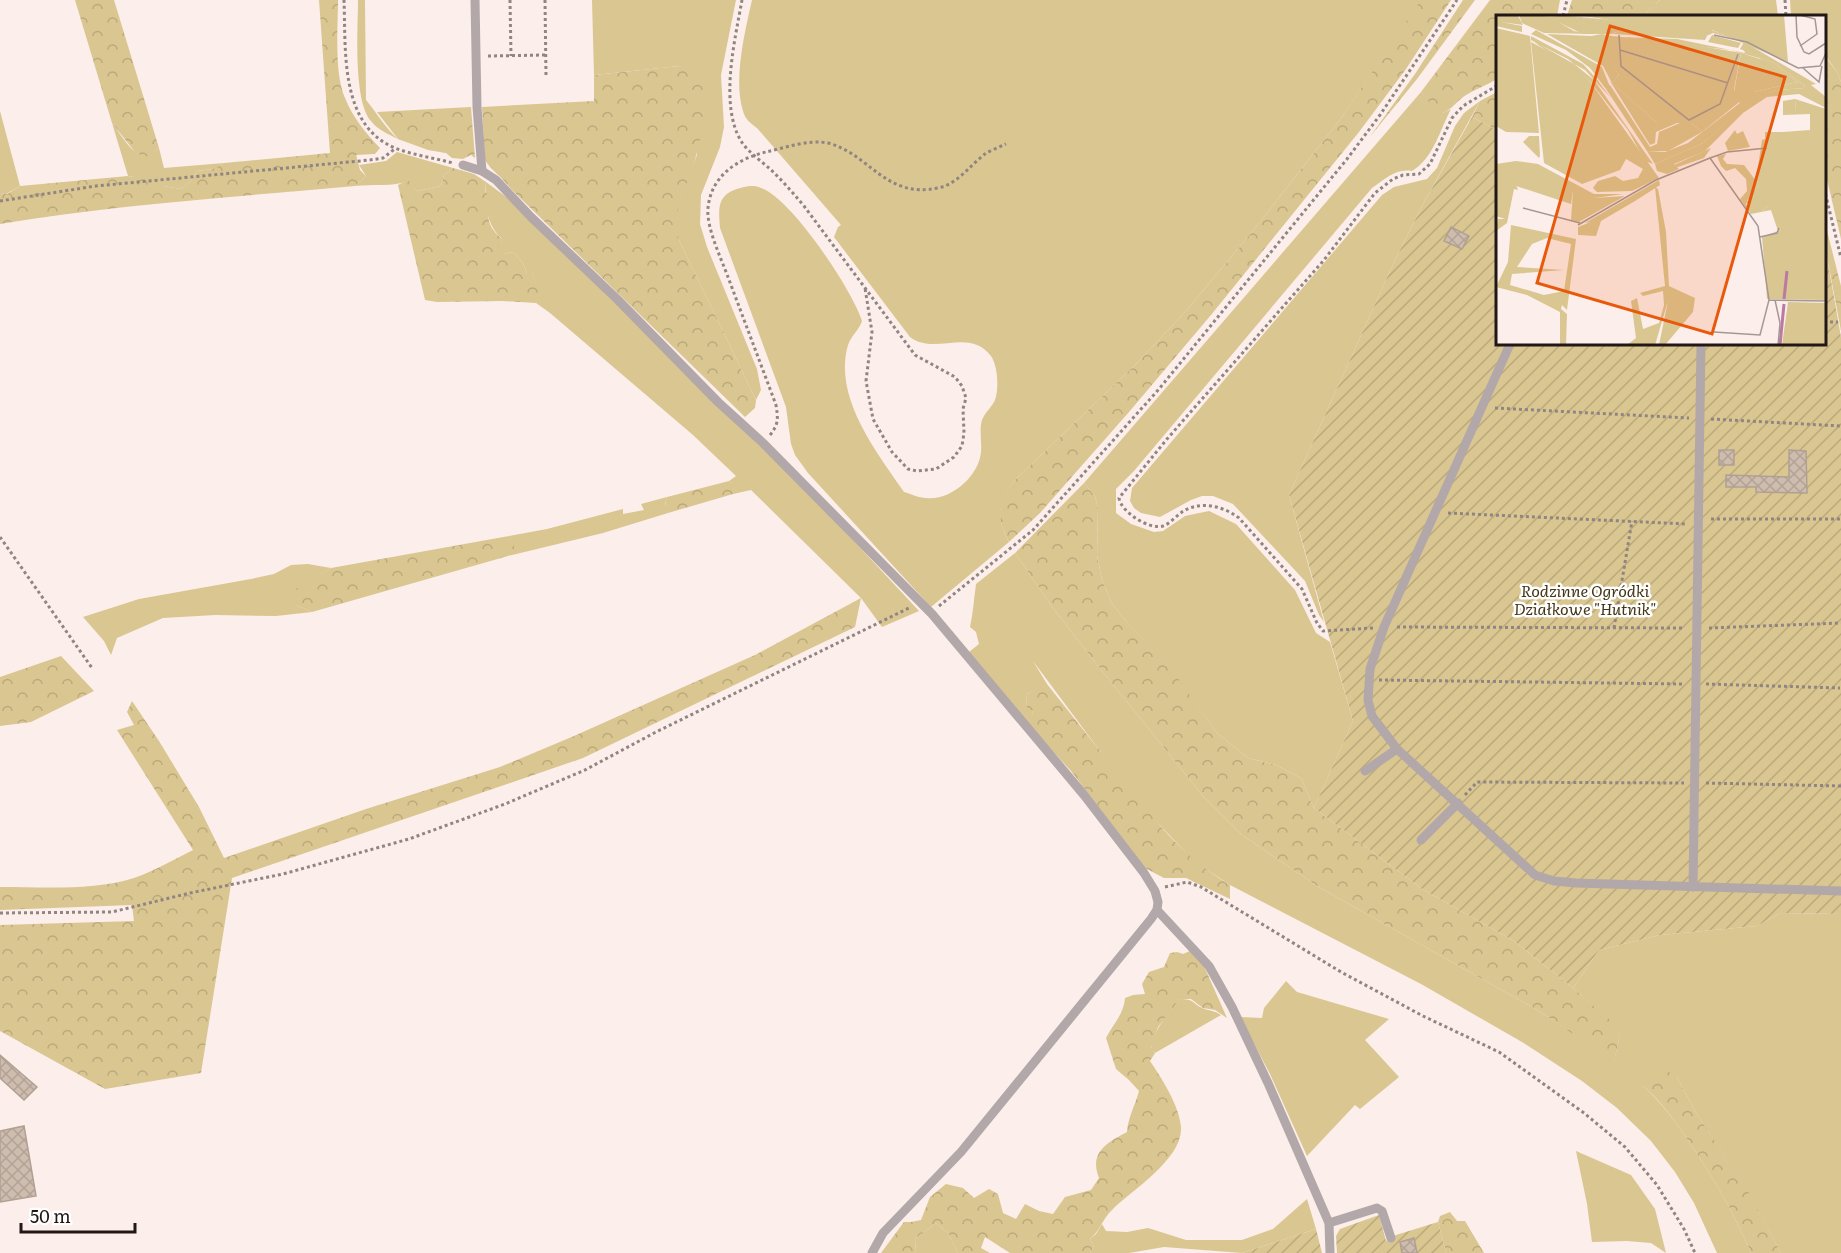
<svg xmlns="http://www.w3.org/2000/svg" width="1841" height="1253" font-family="Literata,serif">
	<defs>
		<pattern id="forest-crowns" width="20" height="18" patternUnits="userSpaceOnUse" patternTransform="scale(1.5)"><rect width="20" height="18" fill="#dac691"/><path d="M2 6a3 3 0 1 1 6 0M12 15a3 3 0 1 1 6 0" fill="none" stroke="#bba97c"/></pattern>
		<pattern id="garden-furrows" width="10" height="10" patternUnits="userSpaceOnUse" patternTransform="scale(1.5)"><rect width="10" height="10" fill="#dac691"/><path d="M-1 1l2-2M0 10L10 0M9 11l2-2" fill="none" stroke="#bba97c"/></pattern>
		<pattern id="building-cross-hatch" width="8" height="8" patternUnits="userSpaceOnUse" patternTransform="scale(1.5)"><rect width="8" height="8" fill="#cebdaf"/><path d="M0 0l8 8M0 8l8-8" fill="none" stroke="#b1a296"/></pattern>
	</defs>
	<rect width="100%" height="100%" fill="#fceeea"/>
	<g fill="#dac691">
		<path d="M358 0H365L366 100C377 113 385 128 398 139 388 134 378 130 371 121 353 100 358 28 358 0Z"/>
		<path d="M592 0H736L721 75 724 127 720 147 701 195 700 224 707 247 757 369 761 390 756 400 679 240 675 225 677 208 697 155 680 66 594 75Z"/>
		<path d="M752 0H1422L1339 121 1252 232 1186 311 1136 364 1013 482C998 505 996 517 1009 542L931 607 808 473 795 455 791 444 786 407 720 228C719 212 716 197 734 190 743 187 753 184 761 188 791 198 853 291 862 321 859 330 851 336 848 345 833 397 876 451 904 492 911 494 919 498 926 498 951 501 979 476 981 452 982 441 979 430 982 420 985 412 992 407 995 400 999 389 998 366 991 356 969 327 935 356 910 337L834 237 838 227 841 225 757 128C750 123 745 119 743 111 733 80 745 31 752 0Z"/>
		<path d="M1660 0H1776L1778 16H1643Z"/>
		<path d="M1790 0H1841V82L1838 73 1825 55 1824 16H1791Z"/>
		<path d="M1421 92 1443 113 1451 109C1440 130 1433 159 1412 171 1396 168 1385 179 1372 188L1134 471 1116 489V513L1131 524 1154 532 1163 531 1185 516 1209 511 1236 524 1295 590 1316 633 1330 642 1353 721 1314 808 1301 778 1276 765 1248 758 1217 733 1168 666 1123 618 1111 602 1102 580 1097 555 1098 508 1095 496 1084 483Z"/>
		<path d="M1480 101 1423 204 1394 262 1289 495 1324 622 1319 615 1305 581 1233 504 1213 496H1202L1191 500 1160 517 1141 513 1134 508 1130 501 1132 488 1382 195 1394 187 1427 179 1437 168 1455 126 1464 113Z"/>
		<path d="M0 111 20 186 6 194 0 193Z"/>
		<path d="M112 123C124 138 140 171 159 148L164 168 224 163 213 169 197 171 190 182 181 189 164 186 146 174 133 177 128 176Z"/>
		<path d="M397 152 453 168 444 175 441 186 417 191 408 181C394 187 371 184 355 186L366 176 359 165 386 161Z"/>
		<path d="M486 182 509 199 569 257 826 511 919 611 882 627 861 598 751 490 733 494V483L729 481 736 476 693 435 550 313 536 303 540 294 532 273H527L523 263 513 252 505 254 500 249 502 239C486 224 484 204 486 182Z"/>
		<path d="M667 497 665 504 668 513 603 533 508 556C515 548 515 545 509 536L547 529 623 509V514L644 510 641 504Z"/>
		<path d="M1015 553 1053 608 1098 666 1203 796 1242 835 1317 886 1539 1011 1614 1061 1619 1039 1616 1026 1573 988 1599 950 1660 935 1757 926 1781 913 1841 914V1253H1781L1750 1196 1695 1111 1677 1077 1643 1086C1659 1100 1673 1118 1685 1136 1711 1173 1733 1211 1751 1253H1717L1694 1203 1675 1172 1651 1141 1617 1108 1582 1081 1522 1042 1421 984 1230 885 1195 862 1149 814 1129 790 1033 661 1047 684H1038L1035 690 1026 694 1027 709 1032 710 1033 714 1027 723 969 652 979 644 976 632 970 627C973 613 974 599 976 584Z"/>
		<path d="M308 564 331 568 318 575 296 605 312 612 276 616 215 615 163 618 117 638 111 655 104 641 83 617 139 599 251 579 274 574 291 565Z"/>
		<path d="M1286 981 1297 992 1389 1019 1365 1040 1399 1077 1360 1109 1355 1105 1307 1156 1270 1074 1240 1017 1262 1018 1264 1008Z"/>
		<path d="M1180 999C1194 999 1192 1003 1202 1008 1209 1011 1214 1010 1221 1015L1155 1053 1151 1049C1155 1027 1167 1015 1180 999Z"/>
		<path d="M1576 1151 1631 1175 1655 1209 1666 1253 1651 1243 1627 1241 1592 1242 1587 1204Z"/>
		<path d="M1307 1199 1316 1229 1242 1253 1164 1247 1129 1253H1090L1094 1246 1090 1239 1096 1234 1102 1224 1106 1231 1127 1232 1148 1228 1186 1240H1242L1273 1229Z"/>
		<path d="M936 1223 948 1233 958 1253H916L915 1239Z"/>
	</g>
	<g fill="url(#forest-crowns)">
		<path d="M75 0H114L159 148 153 155 144 157 135 152 112 123Z"/>
		<path d="M319 0H338C338 27 334 74 345 98 352 116 366 134 380 148L375 154 356 155 360 170 366 176 355 186C237 197 117 204 0 224V193L7 194 20 186 128 176 133 177 138 170 146 174 154 172 163 176 164 186 181 189 190 182 197 171 213 169 224 163 330 153Z"/>
		<path d="M1421 0H1451L1406 69 1359 132 1211 315 1129 412 1040 513 1009 542C996 517 997 505 1013 482L1136 364 1186 311 1252 232 1339 121Z"/>
		<path d="M1463 0H1475L1417 79 1369 138 1415 74Z"/>
		<path d="M1490 0H1560L1557 16H1498L1497 79C1487 85 1476 89 1466 95 1457 101 1452 109 1443 113L1432 108 1426 97 1421 92Z"/>
		<path d="M1572 0H1660L1643 16H1567Z"/>
		<path d="M1824 55 1838 73 1841 82V239L1825 171Z"/>
		<path d="M680 66 708 92C704 113 702 135 696 156 688 189 671 205 679 240L756 400 755 408 745 417 510 188C503 178 490 169 485 160L482 107 594 101V75Z"/>
		<path d="M1497 92V130L1472 117 1480 101Z"/>
		<path d="M471 107 475 158 471 155 463 159 452 158 446 153 428 150 398 139 377 112Z"/>
		<path d="M453 168 474 174 486 182 485 192 491 198 494 206 488 212C488 225 493 231 502 239L501 249 505 254 513 252 523 263 527 273H532L541 294 536 303 502 301 437 302 425 300 398 185 408 180 417 191 441 186 444 175Z"/>
		<path d="M1824 219 1841 286V331L1825 246Z"/>
		<path d="M729 481 734 483 733 494 668 513C664 508 665 503 667 497Z"/>
		<path d="M1084 483 1095 496 1098 508 1097 555 1102 580 1111 602 1123 618 1169 666 1217 733 1248 758 1276 765 1301 778 1314 808 1422 889 1514 941 1573 988 1617 1026 1619 1039 1614 1062 1539 1011 1317 886 1242 835 1203 796 1098 666 1053 608 1015 553Z"/>
		<path d="M509 536 514 543V550L508 556 312 612 296 605 294 597 296 589 301 583 331 568Z"/>
		<path d="M861 598 855 627 583 758 232 878 201 1073 105 1089 0 1031V925L134 921 132 905 0 910V887C43 887 93 891 134 878 154 871 175 859 193 850L117 730 134 725 127 712 132 701 159 741 199 807 224 858 366 809 500 767 574 736 755 655Z"/>
		<path d="M61 656 94 691 31 722 0 726V677Z"/>
		<path d="M1037 684H1047C1070 713 1093 742 1116 771 1149 814 1182 857 1230 885V899L1186 878H1164L1145 868 1071 771 1027 723 1029 716 1033 714 1032 710H1027L1026 694 1034 690Z"/>
		<path d="M1190 951 1204 966 1227 1018 1215 1010 1203 1008 1191 999H1180L1158 1027 1151 1048 1155 1053 1150 1061C1162 1079 1179 1105 1181 1127 1183 1159 1132 1190 1112 1210 1103 1218 1100 1231 1090 1239L1094 1246 1090 1253H1010L985 1237 981 1248 990 1253H958L948 1233 936 1223 915 1239 916 1253H881L904 1222H911L921 1220 930 1197 946 1184 963 1188 974 1198 989 1189 998 1194 1003 1213 1016 1219 1025 1204 1039 1211 1053 1214 1065 1197 1091 1190 1099 1178C1089 1153 1106 1143 1127 1132 1128 1117 1135 1106 1139 1091L1129 1080 1116 1069 1106 1038C1113 1024 1124 1014 1125 998L1133 995 1145 994 1142 984 1149 972 1164 967 1170 953 1177 952 1183 954Z"/>
		<path d="M1664 1069 1677 1077 1695 1111 1750 1195 1781 1253H1751C1733 1211 1711 1173 1685 1136 1673 1118 1659 1099 1643 1086L1650 1070Z"/>
		<path d="M1450 1212 1457 1221H1465L1484 1253H1446L1438 1222 1440 1216Z"/>
	</g>
	<g fill="url(#garden-furrows)">
		<path d="M1472 117 1497 130 1498 344H1824L1825 246 1841 337V914L1781 913 1757 926 1660 935 1599 950 1573 988 1514 941 1422 889 1314 808 1353 721 1289 495 1394 262 1423 204Z"/>
		<path d="M1379 1215 1386 1241 1396 1235 1438 1222 1446 1253H1337L1336 1236 1340 1229Z"/>
		<path d="M1316 1229 1322 1253H1242Z"/>
	</g>
	<g fill="url(#building-cross-hatch)" stroke="#b1a092" stroke-width="1.5">
		<path d="M1451 227 1469 236 1462 249 1444 241Z"/>
		<rect x="1719" y="450" width="15" height="15"/>
		<path d="M1789 450 1806 451 1807 493 1756 492V487H1726V475L1789 477Z"/>
		<path d="M0 1055 37 1087 24 1100 0 1078Z"/>
		<path d="M24 1126 36 1196 0 1202V1131Z"/>
		<path d="M1414 1238 1417 1253H1402L1400 1242Z"/>
	</g>
	<g fill="none" stroke-linecap="round" stroke-linejoin="round">
		<g stroke="#918582" stroke-width="3" stroke-dasharray="3 3" stroke-linecap="butt">
			<path d="M344 0C346 49 339 125 395 148 413 155 434 158 453 163"/>
			<path d="M510 0 511 56"/>
			<path d="M545 0 546 76"/>
			<path d="M742 0C735 40 718 108 743 144 750 153 761 161 770 169 782 180 793 193 804 206L915 355 955 377 962 386 966 398 963 409 964 433 962 446 954 457 936 469 917 471 908 469 892 452 873 419 866 381 872 332 865 288"/>
			<path d="M1785 0 1786 16"/>
			<path d="M1563 16 1567 0"/>
			<path d="M488 56 546 55"/>
			<path d="M1824 188 1841 258"/>
			<path d="M0 201 96 186 370 160 383 158 396 148"/>
			<path d="M1824 322H1838"/>
			<path d="M1495 408 1689 418"/>
			<path d="M1711 419 1841 426"/>
			<path d="M770 435C779 424 778 418 776 405 760 362 744 320 728 277 721 258 706 227 708 208 711 176 737 159 766 152 784 148 809 139 828 143 870 154 885 199 938 188 958 184 970 165 985 154 991 150 999 147 1006 144"/>
			<path d="M1448 513 1687 524"/>
			<path d="M1711 519H1841"/>
			<path d="M0 537 92 668"/>
			<path d="M939 606 1033 530 1159 389 1347 159 1380 115 1457 0"/>
			<path d="M1397 627 1685 628"/>
			<path d="M1373 628 1323 631 1317 623 1302 589 1239 518C1223 506 1200 500 1182 512 1176 516 1171 523 1163 526 1149 530 1121 512 1119 498L1167 439 1324 260 1375 193 1393 179 1403 175 1419 174 1430 164 1452 118 1463 106 1498 85"/>
			<path d="M1614 628 1632 521"/>
			<path d="M1709 628 1841 623"/>
			<path d="M1379 680 1684 684"/>
			<path d="M1706 684 1840 688"/>
			<path d="M1706 783 1841 786"/>
			<path d="M1465 795 1477 782 1684 783"/>
			<path d="M1165 887 1187 882 1201 887 1341 972 1423 1016 1499 1052 1584 1113 1625 1147 1657 1185 1684 1229 1695 1253"/>
			<path d="M0 913 112 912 190 893 283 874 409 839 505 804 585 770 656 732 911 607"/>
		</g>
		<g stroke="#b3a8a9" stroke-width="9">
			<path d="M475 0 477 107 482 171"/>
			<path d="M463 165 482 171 496 180 531 217 617 299 718 402 763 443 932 614 1084 795 1144 873 1155 891 1158 902 1157 910 1151 919 961 1152 883 1233 872 1253"/>
			<path d="M1510 344 1384 627 1370 669 1368 700 1372 716 1397 749 1535 875 1554 881 1576 883 1841 891"/>
			<path d="M1365 771 1397 749"/>
			<path d="M1421 840 1458 803"/>
			<path d="M1693 887 1701 344"/>
			<path d="M1157 910 1209 966 1232 1007 1268 1083 1329 1223 1330 1253"/>
			<path d="M1329 1223 1377 1208 1382 1211 1391 1238"/>
		</g>
	</g>
	<g text-anchor="middle" stroke-width="5" stroke-linejoin="round" paint-order="stroke">
		<g font-size="16" font-style="italic" fill="#423616" stroke="#fff">
			<text x="1585" y="597">Rodzinne Ogródki<tspan x="1585" dy="18">Działkowe "Hutnik"</tspan></text>
		</g>
	</g>
	<g transform="translate(1496 15)">
		<rect width="330" height="330" fill="#fceeea"/>
		<path d="M0 0 22 1 27 10 5 7 26 11V17L0 11ZM49 0H65L211 21 209 25 126 15 116 19H87L64 8 62 2ZM0 13 34 21 43 118 10 117 0 111ZM106 19 116 21V51L96 26 95 21ZM216 20 245 28 242 33 212 27ZM35 27 65 43 93 65 163 163 136 176 101 177 97 173 102 166 119 161 127 166 142 163 147 154 130 144 124 155 86 169 48 148ZM248 27 320 69 315 70 330 82V93L303 79 271 82 247 98 209 136 178 149 183 154 171 159 161 156 159 149 207 128 253 86 242 88 237 83 245 38 267 45 302 67 258 77V82L281 75 309 73 308 70 278 48 244 34ZM114 66 161 108H181L160 117 159 128 154 130ZM114 70 154 132 161 129 163 117 184 108H195L206 117 172 136H151L110 74ZM299 84 300 97 316 98 317 117H287L314 115V99L287 100V86ZM239 115 241 119 247 116 254 132 232 136 229 128ZM43 121 44 141 43 143 27 127 33 121ZM20 146 42 149 98 179H127L99 183 77 176 75 189 17 170 0 194V149ZM163 165 164 170 139 186 105 206 89 208ZM263 170 274 189 266 196 249 187 261 180 253 181Z" fill="#dac691"/>
		<path d="M23 0 65 2 64 8 78 16 96 19 48 18 26 8ZM65 0 215 15 239 24 217 18 208 22ZM40 15 106 52 114 72 110 74 94 53 70 35 35 19ZM125 15 154 16 209 25 117 19ZM51 19 95 21 123 60 116 68 107 51ZM35 21 87 49 99 62 115 83 89 55 35 25ZM125 22 181 24 249 38 248 35 278 48 308 70 309 73 281 75 258 83V77L302 67 263 43 234 35ZM38 27 72 44 98 65 157 149 149 146 132 115 93 65ZM249 84 254 86 207 128 159 149 151 136 169 137 192 128ZM215 133 208 143 179 153 178 150ZM230 139 227 144 231 149 248 150 263 170 253 181 264 178V182L251 185 250 190H263L266 196 274 189 285 215 282 216 275 195 255 199 244 184 251 176 250 164 239 153 230 156 225 151 221 141ZM15 170H20L22 175 18 174 11 208 0 216 2 204H9L0 201V194ZM159 172 162 174 170 217 173 271 199 283 197 297 169 330H163L172 286 159 330H131L140 323 135 286 141 283 147 314 163 308 168 290 167 276 147 281 144 278 169 271ZM82 173 99 183 129 181 83 207 75 205 77 176ZM100 205 105 206 100 221 82 220V212ZM15 210 80 224 71 295 66 290 65 294 71 299 70 330H64V297L31 280 0 272 12 247ZM51 223 75 229 68 276 48 280 14 270 16 259 68 255 21 252 36 229Z" fill="#dac691" fill-rule="evenodd"/>
		<path d="M82 0H288L292 47 216 15 208 20ZM116 21 188 28 245 38 238 74 242 88 206 117 195 108H161L116 68 123 60 116 51ZM299 84 330 94V285L271 284 266 222 285 215 260 165 266 125 269 124V117H316V98H300ZM292 287 330 288V330H286Z" fill="#dac691"/>
		<path fill="none" stroke="#ba7aa3" stroke-width="3" d="M288 284 291 256M284 330 288 289"/>
		<path fill="none" stroke="#a49895" stroke-width="1.5" d="M300 0 301 22 308 37 313 39 330 28M304 0 319 4 321 19 304 31M330 0V20M123 20 125 51 193 105 224 89 242 39M218 20 251 27 302 53 324 51 330 38M124 35 232 68M307 53 323 67 326 51M214 143 231 137 271 133M27 193 84 208M82 210 160 165 214 143 262 211 273 285 264 320 218 317M264 222 281 218 283 213M273 285 330 286M279 285 284 308 282 330"/>
		<path fill="#e8590c" fill-opacity="0.15" stroke="#e8590c" stroke-width="3" d="M114 11 289 62 216 319 41 268Z"/>
		<rect width="330" height="330" fill="none" stroke="#211816" stroke-width="3"/>
	</g>
	<path d="M21 1223v9h114v-9" fill="none" stroke="#211816" stroke-width="3"/>
	<text x="30" y="1223" font-size="18" fill="#211816" stroke="#ffffff" stroke-width="4.5" paint-order="stroke">50 m</text>
</svg>
